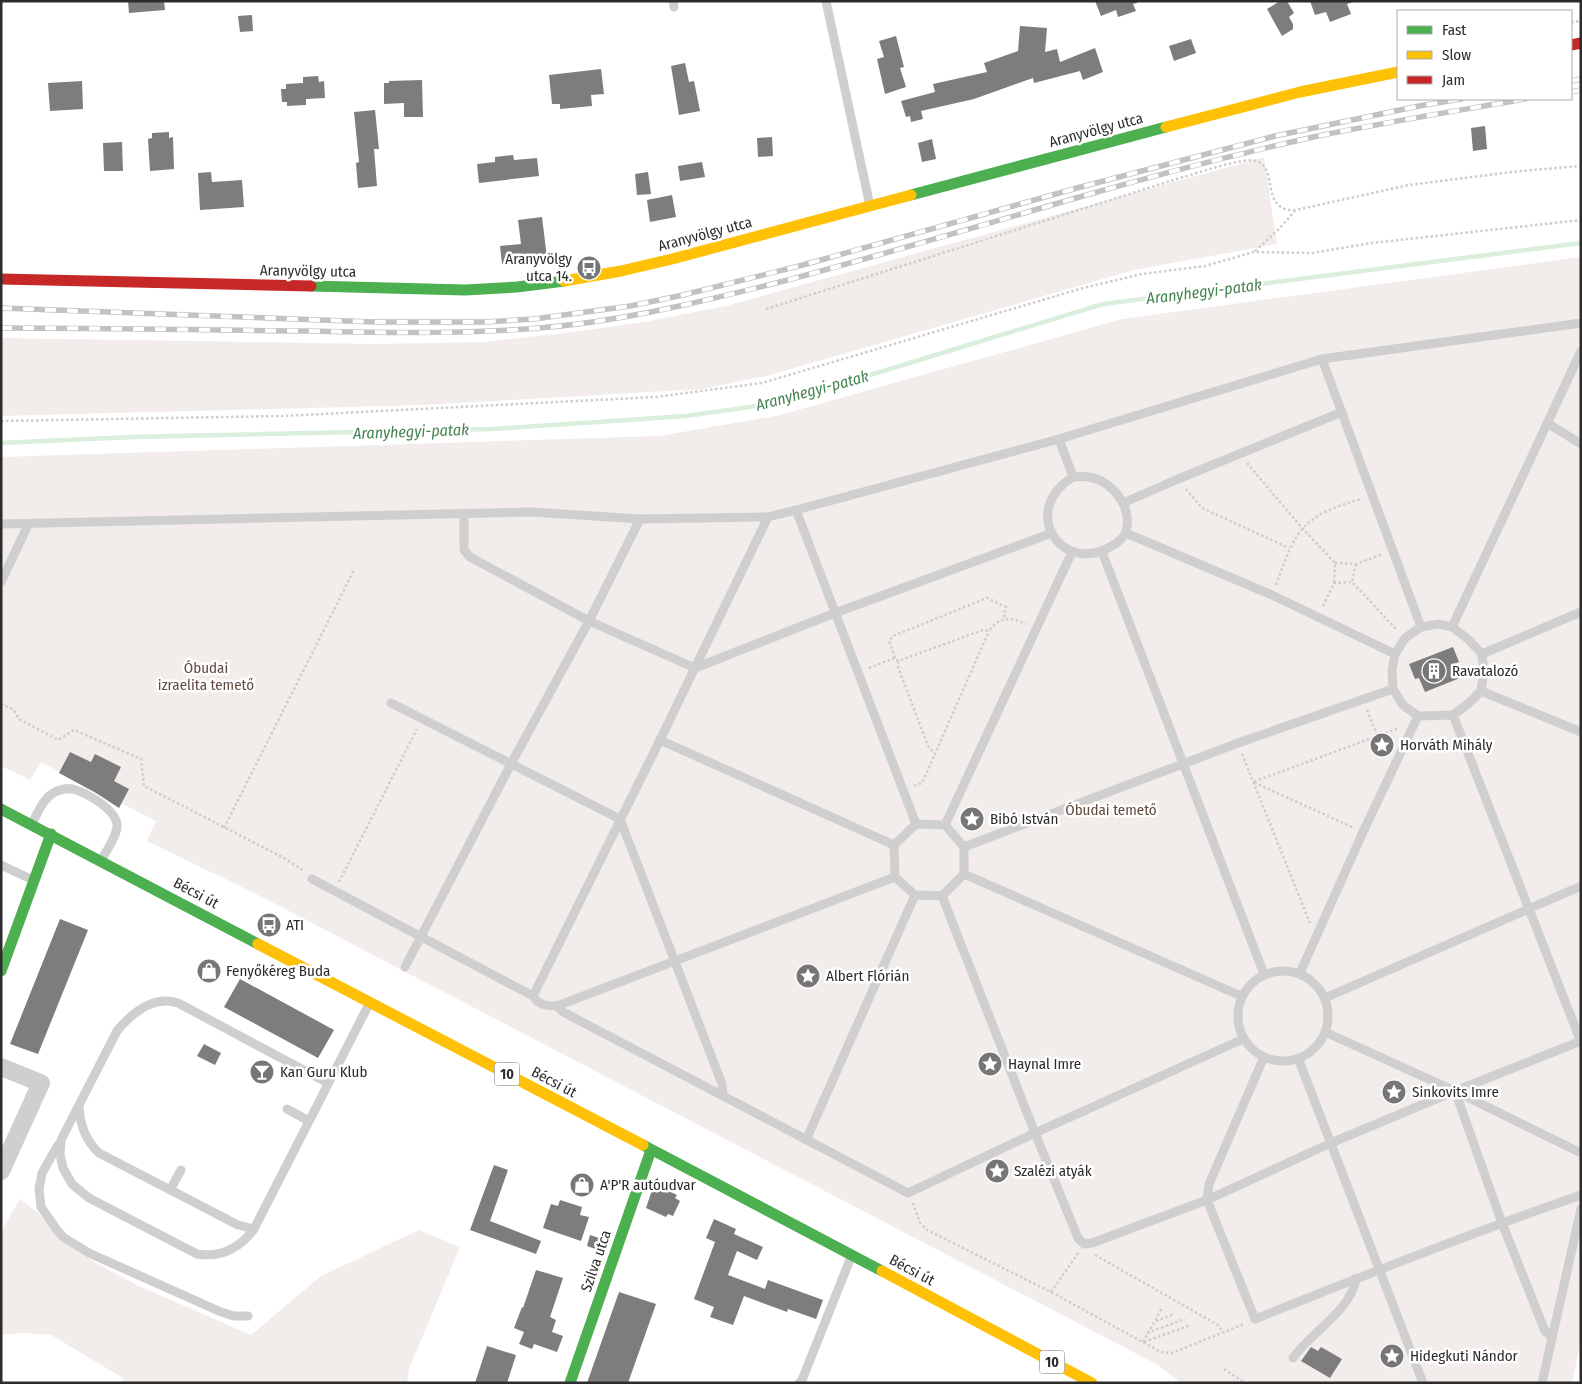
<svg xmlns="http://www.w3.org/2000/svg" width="1582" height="1384" font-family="'Fira Sans Condensed',sans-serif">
	<rect width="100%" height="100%" fill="#fff"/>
	<g fill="#f2edeb">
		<path d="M1264 157 1277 244 1134 270 770 375 702 389 424 405 1 416V338L374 344 483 342 573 332 644 322 726 306Z"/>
		<path d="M1581 257V1340L1572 1383H1181L1156 1364 264 898 147 841 156 821 41 762 30 780 1 766V457L659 436 776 416 1122 319Z"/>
		<path d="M20 1199 38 1213 62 1239 94 1262 139 1286 251 1335 321 1276 419 1230 460 1247 409 1369 407 1383H123V1378L51 1335 24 1333 1 1335V1231Z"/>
	</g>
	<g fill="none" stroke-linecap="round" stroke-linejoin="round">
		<path stroke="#d9eedd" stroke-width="4.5" d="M1 443 132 437 492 429 686 416 778 403 1103 304 1581 243"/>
	</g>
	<g fill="#7d7d7d">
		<path d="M128 1H164L165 10 129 13Z"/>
		<path d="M1095 1H1137V3L1133 4 1136 11 1118 17 1116 10 1101 16Z"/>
		<path d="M1280 1H1287L1294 13 1289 17 1293 24V29L1282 36 1267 9Z"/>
		<path d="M1310 1H1352L1353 2 1347 4 1351 14 1330 22 1326 12 1315 15Z"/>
		<path d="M252 15 253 31 240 32 238 16Z"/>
		<path d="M1020 26 1047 28 1045 52 1057 49 1060 62 1095 48 1103 72 1083 80 1080 71 1034 83 1033 78 974 99 921 111 923 119 911 122 910 116 906 117 901 101 935 92 933 84 987 72 984 63 1018 51Z"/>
		<path d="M896 36 904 67 900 68 906 87 885 94 877 59 884 57 879 41Z"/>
		<path d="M1191 39 1196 53 1174 61 1169 46Z"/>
		<path d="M685 63 689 82 694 81 700 111 679 115 671 66Z"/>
		<path d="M601 69 604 94 591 95 592 106 560 109V104H552L549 75Z"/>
		<path d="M318 76 319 82 324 81 325 98 306 99V105L287 106V102H282L281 89H286V84L303 83V77Z"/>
		<path d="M422 80 423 117H404V103L384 104V83H389V81Z"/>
		<path d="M82 81 83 109 50 111 48 83Z"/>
		<path d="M375 110 379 149H374L377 186 358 188 356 163 359 162 354 112Z"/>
		<path d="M1485 126 1487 149 1473 151 1471 128Z"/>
		<path d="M169 132V138L173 137 174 169 150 171 148 139 152 138V133Z"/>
		<path d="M772 137 773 156 758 157 757 138Z"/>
		<path d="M932 139 936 159 922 162 918 143Z"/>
		<path d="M122 142 123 171H104L103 143Z"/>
		<path d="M513 155 514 160 537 158 539 176 479 183 477 164 495 162V157Z"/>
		<path d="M702 162 705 177 680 181 678 166Z"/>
		<path d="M211 172 212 182 242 180 244 207 200 210 198 173Z"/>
		<path d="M648 172 651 194 637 195 635 174Z"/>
		<path d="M672 195 676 217 650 222 647 200Z"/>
		<path d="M542 217 547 258 502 264 500 246 521 244 518 220Z"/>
		<path d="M1453 647 1459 662 1454 664 1460 678 1425 692 1419 678 1415 679 1409 664Z"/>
		<path d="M70 752 91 762 95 754 121 767 114 781 129 789 119 808 96 793 59 773Z"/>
		<path d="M60 919 88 930 38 1054 10 1044Z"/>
		<path d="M240 979 334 1030 318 1058 224 1007Z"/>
		<path d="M204 1044 221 1053 215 1065 197 1056Z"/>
		<path d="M494 1165 508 1170 490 1221 541 1241 536 1254 470 1230Z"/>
		<path d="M654 1184 677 1195 675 1198 680 1201 673 1216 668 1214 666 1217 646 1208Z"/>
		<path d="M560 1200 582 1207 580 1215 589 1217 581 1241 543 1228 551 1204 558 1206Z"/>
		<path d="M714 1219 736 1229 734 1234 763 1247 757 1260 737 1251 728 1275 765 1289 768 1280 823 1300 816 1319 788 1309 787 1312 744 1296 733 1325 710 1317 714 1307 694 1299 715 1242 706 1238Z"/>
		<path d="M590 1235 605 1240 601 1251 587 1246Z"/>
		<path d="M536 1270 563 1278 550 1317 556 1320 552 1332 563 1336 557 1352 534 1344 532 1349 519 1344 524 1332 514 1328 522 1307 523 1308Z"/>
		<path d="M619 1292 656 1304 628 1383H587Z"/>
		<path d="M487 1346 516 1355 507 1383H475Z"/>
		<path d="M1311 1347 1318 1351 1321 1347 1342 1359 1330 1378 1301 1361Z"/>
	</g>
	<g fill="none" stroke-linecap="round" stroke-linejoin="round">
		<g stroke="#cdcdcd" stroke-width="2.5" stroke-dasharray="2.5 2.5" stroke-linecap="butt">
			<path d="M1571 22 1581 21"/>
			<path d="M1255 251 1277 231 1295 211"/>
			<path d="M766 309 1183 177C1199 173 1242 157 1256 161 1275 166 1265 197 1281 207 1284 210 1291 210 1296 210L1409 185 1520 171 1581 166"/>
			<path d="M1 421 282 416 655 397 762 383 1083 288 1142 274 1205 266 1254 252 1312 253 1372 243 1581 220"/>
			<path d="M1247 463 1302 528 1335 563 1334 583"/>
			<path d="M1186 489 1202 508 1289 548"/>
			<path d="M1335 563 1356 564 1383 554"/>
			<path d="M1356 564 1352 582 1397 630"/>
			<path d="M1276 585C1296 529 1302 516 1361 499"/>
			<path d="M1323 606 1334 583 1352 582"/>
			<path d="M895 658 889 641 893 636 987 598 1006 607 1004 614 1005 619"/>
			<path d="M898 661V667L928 746 935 754 989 631"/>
			<path d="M869 668 895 658 898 661 983 630 989 631C999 616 1011 617 1026 624"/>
			<path d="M1 704 13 709 19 719 58 740 74 730 141 759 144 786 284 858 304 871"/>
			<path d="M1367 710 1377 735"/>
			<path d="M1242 754 1310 923"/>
			<path d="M914 786 922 783 935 754"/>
			<path d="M1352 827 1253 782 1399 728"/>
			<path d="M224 828 354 570"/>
			<path d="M339 882 417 729"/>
			<path d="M913 1203 920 1223 927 1230 1051 1292 1161 1352 1172 1353 1244 1324"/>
			<path d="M1095 1255 1218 1325 1223 1332"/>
			<path d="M1051 1292 1079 1252"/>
			<path d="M1156 1321 1174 1314"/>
			<path d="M1147 1333 1185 1319"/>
			<path d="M1143 1342 1162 1308"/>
			<path d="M1144 1342 1191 1325"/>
			<path d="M1224 1369 1245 1383"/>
		</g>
		<g stroke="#cfcfcf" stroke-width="9">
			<path d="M673 1 674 7"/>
			<path d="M826 1 870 206"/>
			<path d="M1322 359 1421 627"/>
			<path d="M1547 423 1581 444"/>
			<path d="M1059 439 1073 477"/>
			<path d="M1073 477C1078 477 1084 476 1089 477 1112 481 1133 507 1126 531 1125 537 1116 544 1110 547 1059 575 1020 509 1073 477Z"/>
			<path d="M1123 503 1178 479 1342 412"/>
			<path d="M796 510 916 824"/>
			<path d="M464 514V550L470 557 589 621 695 668 835 613 1052 533"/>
			<path d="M1 524 532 512 640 519 768 517 796 510 1059 439 1322 359 1581 323"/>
			<path d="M1126 533 1272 595 1395 654"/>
			<path d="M1102 552 1264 974"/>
			<path d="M1 582 28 525"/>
			<path d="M1438 624 1452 627 1468 639 1482 654 1484 671 1481 691 1468 704 1453 715 1418 716 1403 705 1393 689 1392 670 1395 654 1405 638 1421 627Z"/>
			<path d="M1452 627 1581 351"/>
			<path d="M1482 654 1581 612"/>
			<path d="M1481 691 1581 732"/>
			<path d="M391 703 620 819 722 1084 723 1096"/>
			<path d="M1453 715 1581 1042"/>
			<path d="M660 740 894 845"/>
			<path d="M32 823C39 811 43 798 55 792 61 789 67 788 73 789 87 793 115 809 117 824 118 835 107 849 102 859"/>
			<path d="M916 824 945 825 964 847V874L942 896 915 895 895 877 894 845Z"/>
			<path d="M945 825 1072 552"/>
			<path d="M964 847 1238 743 1393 689"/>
			<path d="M1 865 33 880"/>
			<path d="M964 874 1241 996"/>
			<path d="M312 879 533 996C539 1005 546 1006 557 1006L563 1012 908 1193 1035 1133 1243 1039"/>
			<path d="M942 896 1035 1133 1078 1238 1084 1244 1092 1243 1207 1200 1331 1143 1455 1091 1581 1041"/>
			<path d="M405 967 511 764 589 621 640 519"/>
			<circle cx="1283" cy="1016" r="45"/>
			<path d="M1300 973 1363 832 1418 716"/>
			<path d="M533 996 660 740 768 517"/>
			<path d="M1325 998 1581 886"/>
			<path d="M557 1006 895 877"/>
			<path d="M1325 1032 1455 1091 1581 1153"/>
			<path d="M1264 1057 1209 1184 1207 1200 1255 1319C1363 1276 1471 1233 1581 1195"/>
			<path d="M1298 1058 1423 1383"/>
			<path d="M328 1083 178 1003C153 995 132 1013 117 1031L61 1140 60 1154 63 1168 72 1184 89 1198 197 1254C222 1258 240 1248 254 1229L369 1004"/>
			<path d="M1455 1091 1502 1223 1545 1331 1552 1337"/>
			<path d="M79 1107C80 1125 86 1141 99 1153L238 1225 254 1229"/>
			<path d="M287 1109 309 1121"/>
			<path d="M806 1140 915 895"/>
			<path d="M58 1145 42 1173 39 1189 41 1207 57 1230 63 1237 89 1253 221 1312 234 1316H248"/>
			<path d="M170 1190 181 1170"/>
			<path d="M1293 1358C1311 1332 1352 1310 1356 1278"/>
			<path d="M799 1383 802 1380 851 1257"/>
			<path d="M1542 1383 1581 1209"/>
		</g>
		<path stroke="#cfcfcf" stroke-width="18" d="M1 1067 41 1083 1 1171"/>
		<g stroke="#4caf50" stroke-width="11">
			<path d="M911 195 1166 127"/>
			<path d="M311 286 465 290 517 287 564 281"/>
			<path d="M1 809 258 944"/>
			<path d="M1 971 51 834"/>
			<path d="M643 1145 882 1271"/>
			<path d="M570 1383 651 1150"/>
		</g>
		<g stroke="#ffc107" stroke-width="11">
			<path d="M1166 127 1300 92 1398 72"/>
			<path d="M564 281 621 271 672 259 911 195"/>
			<path d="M258 944 643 1145"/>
			<path d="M882 1271 1092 1383"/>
		</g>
		<g stroke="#c62828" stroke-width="11">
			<path d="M1571 45 1581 43"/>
			<path d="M1 279 311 286"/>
		</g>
		<defs>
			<g id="rail">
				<path d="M1571 81 1581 79"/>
				<path d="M1571 92 1581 90"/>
				<path d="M1 308 375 322H485L534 319 630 306 683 295 803 265 1077 188 1275 136 1419 106 1461 99"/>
				<path d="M1 328C103 328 204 330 305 331 396 333 488 335 578 324 648 315 716 298 784 281 882 255 979 226 1076 198 1156 175 1237 154 1318 136 1387 122 1456 111 1525 99"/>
			</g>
		</defs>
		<use href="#rail" stroke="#c2c2c2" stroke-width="5.5"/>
		<use href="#rail" stroke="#fff" stroke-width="4" stroke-dasharray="11" stroke-linecap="butt"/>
	</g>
	<defs>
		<symbol id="bus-disc" viewBox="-11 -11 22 22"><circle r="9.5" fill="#767676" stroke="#fff"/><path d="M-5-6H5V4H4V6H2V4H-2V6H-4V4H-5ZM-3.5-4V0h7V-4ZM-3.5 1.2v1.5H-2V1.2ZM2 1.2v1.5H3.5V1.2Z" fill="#fff"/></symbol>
		<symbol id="building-disc" viewBox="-11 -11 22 22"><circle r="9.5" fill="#767676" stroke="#fff"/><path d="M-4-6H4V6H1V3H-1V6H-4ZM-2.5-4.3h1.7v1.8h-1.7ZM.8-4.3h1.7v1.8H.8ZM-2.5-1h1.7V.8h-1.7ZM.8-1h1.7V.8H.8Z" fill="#fff"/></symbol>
		<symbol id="sight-disc" viewBox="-11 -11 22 22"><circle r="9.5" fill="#767676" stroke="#fff"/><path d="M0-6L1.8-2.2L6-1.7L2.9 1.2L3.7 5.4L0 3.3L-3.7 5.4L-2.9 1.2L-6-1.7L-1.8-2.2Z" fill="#fff"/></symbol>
		<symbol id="shop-disc" viewBox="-11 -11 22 22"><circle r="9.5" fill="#767676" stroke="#fff"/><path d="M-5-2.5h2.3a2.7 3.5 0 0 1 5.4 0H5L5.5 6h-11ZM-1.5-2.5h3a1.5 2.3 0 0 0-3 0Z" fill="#fff"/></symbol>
		<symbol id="bar-disc" viewBox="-11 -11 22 22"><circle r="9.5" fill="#767676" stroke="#fff"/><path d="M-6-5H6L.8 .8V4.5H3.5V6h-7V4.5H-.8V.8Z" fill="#fff"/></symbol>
	</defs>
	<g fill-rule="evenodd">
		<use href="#bus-disc" x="575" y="254" width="28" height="28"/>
		<use href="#building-disc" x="1420" y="657" width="28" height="28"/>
		<use href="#sight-disc" x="1368" y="731" width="28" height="28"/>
		<use href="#sight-disc" x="958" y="805" width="28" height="28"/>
		<use href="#bus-disc" x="255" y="911" width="28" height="28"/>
		<use href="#shop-disc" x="195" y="957" width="28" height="28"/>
		<use href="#sight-disc" x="794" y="962" width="28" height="28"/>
		<use href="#sight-disc" x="976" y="1050" width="28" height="28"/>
		<use href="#bar-disc" x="248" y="1058" width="28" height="28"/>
		<use href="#sight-disc" x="1380" y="1078" width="28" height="28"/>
		<use href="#sight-disc" x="983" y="1157" width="28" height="28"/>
		<use href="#shop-disc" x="568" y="1171" width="28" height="28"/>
		<use href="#sight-disc" x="1378" y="1342" width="28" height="28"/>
	</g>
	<g text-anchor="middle" stroke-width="5" stroke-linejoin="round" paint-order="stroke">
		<g fill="#fff" stroke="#6b6b6b" stroke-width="1">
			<rect x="494.5" y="1062.5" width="25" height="23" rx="4"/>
			<rect x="1039.5" y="1350.5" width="25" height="23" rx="4"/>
		</g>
		<g font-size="14" font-weight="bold" fill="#2c2c2c">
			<text x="507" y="1079">10</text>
			<text x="1052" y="1367">10</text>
		</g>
		<g font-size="15" fill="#2c2c2c" stroke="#fff">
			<text transform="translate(1096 130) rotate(-15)" y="5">Aranyvölgy utca</text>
			<text transform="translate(705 234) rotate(-15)" y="5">Aranyvölgy utca</text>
			<text transform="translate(308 271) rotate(1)" y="5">Aranyvölgy utca</text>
			<text transform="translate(196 893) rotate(28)" y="5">Bécsi út</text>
			<text transform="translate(554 1082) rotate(28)" y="5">Bécsi út</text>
			<text transform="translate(596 1261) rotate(-71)" y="5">Szilva utca</text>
			<text transform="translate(912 1270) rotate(28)" y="5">Bécsi út</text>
		</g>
		<g font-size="15" fill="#2c2c2c" stroke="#fff" text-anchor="start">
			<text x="572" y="264" text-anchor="end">Aranyvölgy<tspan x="572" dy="17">utca 14.</tspan></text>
			<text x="1452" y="676">Ravatalozó</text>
			<text x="1400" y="750">Horváth Mihály</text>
			<text x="990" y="824">Bibó István</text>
			<text x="286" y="930">ATI</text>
			<text x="226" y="976">Fenyőkéreg Buda</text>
			<text x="826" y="981">Albert Flórián</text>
			<text x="1008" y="1069">Haynal Imre</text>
			<text x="280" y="1077">Kan Guru Klub</text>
			<text x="1412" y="1097">Sinkovits Imre</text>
			<text x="1014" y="1176">Szalézi atyák</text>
			<text x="600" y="1190">A'P'R autóudvar</text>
			<text x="1410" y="1361">Hidegkuti Nándor</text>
		</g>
		<g font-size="15" fill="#624a3f" stroke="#fff">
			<text x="206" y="673">Óbudai<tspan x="206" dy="17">izraelita temető</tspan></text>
			<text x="1111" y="815">Óbudai temető</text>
		</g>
		<g font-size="16" font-style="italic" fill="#448450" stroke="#fff">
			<text transform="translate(1204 291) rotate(-7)" y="6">Aranyhegyi-patak</text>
			<text transform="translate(812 390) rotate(-15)" y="6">Aranyhegyi-patak</text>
			<text transform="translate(411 431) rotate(-2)" y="6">Aranyhegyi-patak</text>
		</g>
	</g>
	<rect width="1582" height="1384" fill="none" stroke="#2c2c2c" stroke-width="5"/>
	<rect x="1397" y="10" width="175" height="90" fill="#ffffff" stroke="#ababab"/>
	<rect x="1407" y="26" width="25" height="8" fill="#4caf50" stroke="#ababab"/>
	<text x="1442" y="35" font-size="15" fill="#2c2c2c">Fast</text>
	<rect x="1407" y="51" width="25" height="8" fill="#ffc107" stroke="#ababab"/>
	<text x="1442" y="60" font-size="15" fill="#2c2c2c">Slow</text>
	<rect x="1407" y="76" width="25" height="8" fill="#c62828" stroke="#ababab"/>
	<text x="1442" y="85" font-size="15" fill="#2c2c2c">Jam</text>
</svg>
